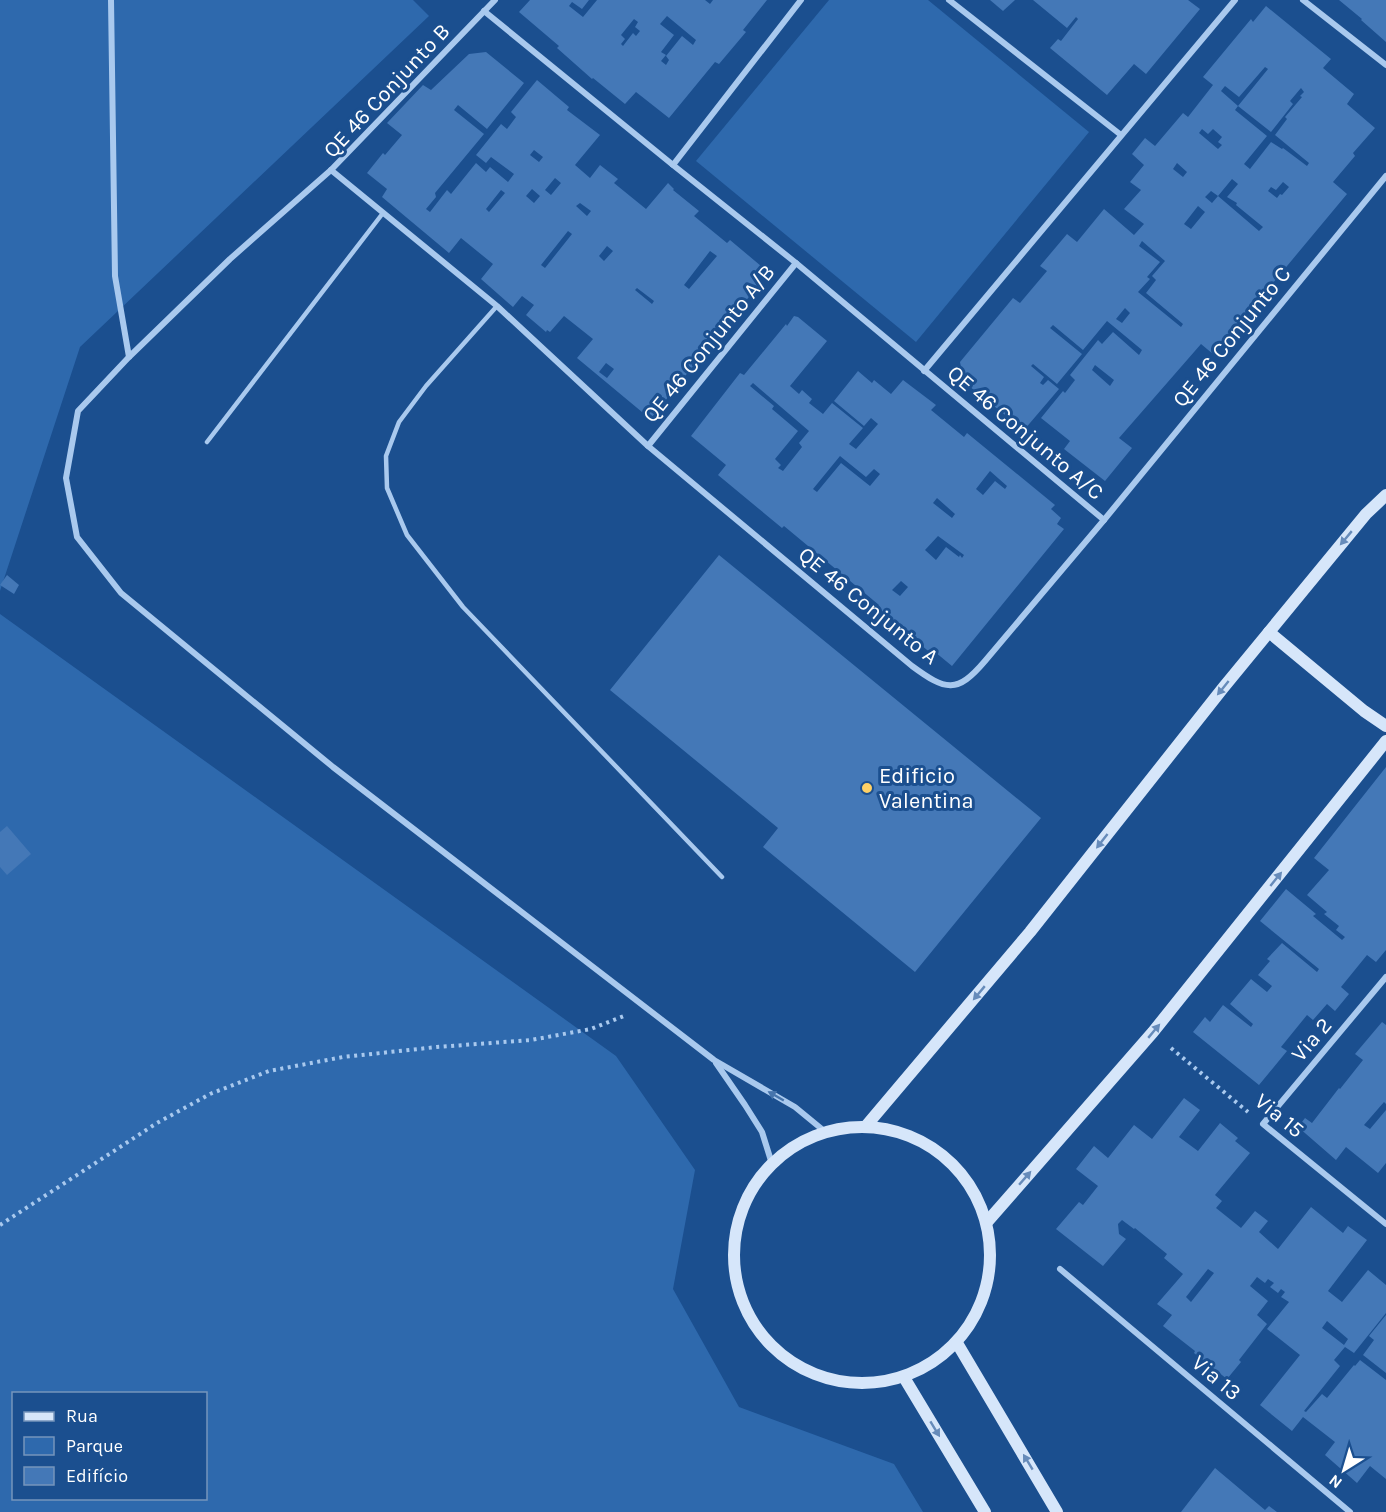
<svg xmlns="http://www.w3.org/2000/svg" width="1386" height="1512" font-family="Karla,sans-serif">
	<rect width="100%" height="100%" fill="#1b4f8f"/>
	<g fill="#2e69ad" fill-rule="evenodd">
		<path d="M0 0H413L429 16 80 347 0 591Z"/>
		<path d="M829 0H928L1089 132 916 342 696 161Z"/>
		<path d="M0 614 616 1056 695 1170 673 1289 739 1407 894 1464 923 1512H0ZM14 1394H206V1498H14Z"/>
	</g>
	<g fill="#4478b7" fill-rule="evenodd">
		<path d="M530 0H589L582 9 572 2 569 6 583 17 597 0H705L710 4 713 0H767L743 30 746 32 719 64 715 62 669 118 636 92 625 104 593 78 592 79 557 48 559 46 519 12ZM667 16 696 40 693 45 682 36 666 56 669 60 666 65 661 61 666 55 661 52 674 35 660 24ZM634 19 638 22 635 27 640 31 636 36 633 33 623 46 621 44 625 39 621 35Z"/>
		<path d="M990 0H1015L1003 11Z"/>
		<path d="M1033 0H1188L1200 9 1146 74 1134 64 1107 95 1050 48 1058 39 1061 41 1078 19 1076 17 1067 28Z"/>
		<path d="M1339 0H1386V42L1361 20 1362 19Z"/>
		<path d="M1266 6 1331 59 1323 68 1354 94 1347 104 1375 128 1353 153 1355 156 1333 182 1347 194 1267 290 1265 289 1213 354 1201 344 1133 422 1119 438 1132 448 1105 481 1064 449 1070 441 1041 418 1063 391 1065 393 1075 380 1070 375 1098 340 1102 344 1113 332 1139 355 1142 350 1107 321 1083 350 1053 325 1050 328 1082 354 1057 384 1033 364 1031 366 1044 377 1040 383 1043 385 1048 380 1059 389 1024 430 964 382 960 362 1013 298 1020 303 1047 271 1040 266 1067 234 1077 242 1104 209 1134 235 1144 224 1124 209 1141 190 1130 182 1144 165 1132 154 1145 138 1155 146 1183 113 1188 117 1213 85 1203 77 1251 19 1253 22ZM1265 67 1268 69 1238 106 1271 132 1293 104 1290 101 1301 88 1304 92 1300 96 1302 97 1285 117 1287 119 1275 135 1309 163 1307 166 1283 148 1282 149 1271 142 1250 169 1244 164 1267 136 1235 110 1238 106 1221 91 1225 86 1239 97ZM1202 129 1208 134 1213 129 1222 137 1218 142 1222 145 1218 149 1199 133ZM1177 163 1187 172 1183 177 1173 169ZM1232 179 1238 184 1227 197 1237 203 1236 205 1263 227 1259 231 1218 196ZM1283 182 1289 187 1282 195 1280 194 1277 198 1268 191 1271 187 1276 190ZM1211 191 1218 196 1212 203 1205 197ZM1198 206 1205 212 1191 229 1184 224ZM1142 241 1165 261 1152 276 1156 280 1146 293 1183 324 1181 327 1138 292 1150 279 1147 277 1160 262 1139 246ZM1125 308 1130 313 1122 323 1116 319ZM1095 365 1114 380 1110 386 1092 370Z"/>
		<path d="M486 52 524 83 487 129 458 105 454 110 484 134 435 193 436 197 426 209 430 212 447 190 451 194 476 163 486 172 490 167 508 182 514 174 491 157 486 163 476 155 501 124 507 129 516 117 511 112 537 80 569 107 567 110 600 135 575 165 590 178 600 165 618 179 614 183 646 209 668 183 674 189 673 190 699 211 694 216 727 243 730 240 761 266 763 270 764 274 760 281 761 282 652 417H648L577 358 593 339 564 316 550 332 547 330 546 332 526 315 534 305 522 296 513 307 481 279 493 264 461 238 449 253 382 197 387 189 367 173 383 153 385 155 402 135 387 123 423 85 431 90 469 54ZM534 150 543 157 539 162 530 155ZM555 178 561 183 551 195 545 190ZM532 189 540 196 534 203 526 196ZM501 190 505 193 489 212 486 209ZM580 203 591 211 587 216 576 206ZM568 231 572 234 545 268 541 265ZM607 246 613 251 604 261 599 256ZM710 251 717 256 689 289 684 285ZM637 288 654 301 652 304 635 290ZM606 363 614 369 607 378 599 372Z"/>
		<path d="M794 316 798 317 827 341 790 386 799 394 802 390 812 399 809 403 823 414 832 403 863 428 849 444 856 449 878 424 871 418 864 426 834 401 858 371 872 383 874 380 891 394 903 380 936 405 931 410 964 437 967 433 1055 505 1051 509 1061 518 1057 524 1064 529 952 666 935 652 933 655 877 608 879 605 784 526 782 528 718 475 726 465 691 436 740 373 744 375 786 324 787 326ZM753 383 809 431 799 443 802 447 783 471 778 468 781 465 775 459 798 431 772 409 774 406 750 386ZM840 456 866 477 874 469 880 474 870 486 841 463 817 492 813 489ZM990 471 1007 486 1005 489 995 481 983 495 976 489ZM937 498 955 514 952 518 933 503ZM938 536 964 555 962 558 960 555 959 557 946 547 936 560 925 550ZM901 581 908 587 900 596 892 590Z"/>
		<path d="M719 555 1041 818 915 972 763 847 778 828 610 690Z"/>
		<path d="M7 575 19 585 14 594 0 585Z"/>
		<path d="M1386 767V950L1376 962 1367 955 1341 987 1349 994 1335 1011 1327 1004 1313 1020 1307 1015 1281 1047 1287 1051 1259 1085 1193 1032 1205 1017 1210 1022 1223 1005 1251 1027 1253 1024 1230 1004 1251 979 1267 992 1272 986 1258 975 1270 961 1267 959 1282 943 1317 972 1319 969 1260 921 1286 889 1316 914 1313 916 1342 940 1345 937 1336 930 1339 926 1324 914 1327 912 1307 895 1329 870 1314 858Z"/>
		<path d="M7 826 31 854 7 875 0 867V832Z"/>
		<path d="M1382 1022 1386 1025V1104L1384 1102 1364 1125 1370 1129 1386 1110V1163L1378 1173 1346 1147 1336 1160 1298 1127 1305 1118 1312 1123 1339 1088 1340 1089 1363 1060 1355 1054Z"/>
		<path d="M1184 1098 1200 1110 1179 1137 1198 1151 1220 1123 1238 1138 1235 1141 1250 1153 1215 1195 1222 1201 1216 1208 1241 1228 1255 1211 1268 1221 1259 1232 1278 1249 1311 1207 1343 1233 1348 1226 1367 1240 1328 1291 1342 1302 1368 1270 1386 1285V1313L1354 1353 1345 1347 1334 1360 1340 1366 1304 1411 1306 1412 1322 1394 1327 1398 1354 1365 1355 1366 1360 1360 1386 1380V1479L1370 1466 1357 1483 1325 1455 1335 1442 1303 1417 1292 1431 1260 1405 1300 1355 1267 1329 1289 1302 1281 1297 1285 1292 1281 1289 1278 1293 1270 1287 1274 1283 1268 1279 1265 1283 1257 1277 1250 1286 1268 1301 1257 1315 1267 1324 1239 1360 1241 1362 1227 1379 1194 1353 1195 1351 1163 1326 1172 1315 1157 1304 1183 1274 1164 1258 1167 1254 1135 1228 1134 1229 1122 1220 1118 1224 1119 1234 1126 1239 1103 1266 1056 1229 1079 1202 1083 1205 1098 1186 1076 1169 1094 1146 1108 1158 1134 1125 1152 1139ZM1208 1269 1214 1273 1191 1302 1186 1297ZM1327 1321 1348 1339 1344 1345 1322 1328Z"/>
		<path d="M1386 1315V1373L1363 1355 1374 1340 1369 1336Z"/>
		<path d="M1215 1468 1265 1510 1269 1506 1277 1512H1181Z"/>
	</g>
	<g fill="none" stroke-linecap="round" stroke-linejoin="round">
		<g stroke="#a9c9ee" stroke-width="4" stroke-dasharray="3 4.5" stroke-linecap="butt">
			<path d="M1171 1048 1248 1112"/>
			<path d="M0 1225 157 1123 210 1094 269 1071 343 1057 437 1047 531 1040 591 1029 624 1016"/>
		</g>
		<g stroke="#a9c9ee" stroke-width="4.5">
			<path d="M497 306 426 386 399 422 386 456 387 488 407 535 463 607 722 877"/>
			<path d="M207 442 383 213"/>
		</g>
		<g stroke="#a9c9ee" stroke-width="6">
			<path d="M111 0 115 276 129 357"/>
			<path d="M495 0 331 170 230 259 129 357 78 411 66 478 77 537 121 593 333 767 714 1060 795 1107 823 1130"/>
			<path d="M949 0 1121 135"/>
			<path d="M1303 0 1386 65"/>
			<path d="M484 11 673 165 796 263 1104 520"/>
			<path d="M673 165 801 0"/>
			<path d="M331 170 497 306 648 446 912 666C946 691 957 694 985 661L1104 520 1386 176"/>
			<path d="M924 371 1235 0"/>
			<path d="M648 446 796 263"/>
			<path d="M1386 977 1263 1124 1386 1224"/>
			<path d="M716 1063 745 1105 762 1132 772 1164"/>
			<path d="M1060 1269 1350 1512"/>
		</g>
		<g stroke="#d6e6fa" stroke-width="12">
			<path d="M1269 632 1364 711 1386 726"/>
			<path d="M866 1126 1030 932 1223 688 1366 514 1386 495"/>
			<circle cx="862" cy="1255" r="128"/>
			<path d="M987 1222 1153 1032 1386 741"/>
			<path d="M957 1343 1057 1512"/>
			<path d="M905 1379 985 1512"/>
		</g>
	</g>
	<defs><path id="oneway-solid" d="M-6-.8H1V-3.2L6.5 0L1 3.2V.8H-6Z" transform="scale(1.5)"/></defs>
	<g fill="#668bba">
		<use href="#oneway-solid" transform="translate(1346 538) rotate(130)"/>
		<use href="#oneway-solid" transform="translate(1223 688) rotate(129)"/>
		<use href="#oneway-solid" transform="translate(1102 841) rotate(128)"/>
		<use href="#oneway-solid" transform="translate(1276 879) rotate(-51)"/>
		<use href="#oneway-solid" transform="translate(979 993) rotate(130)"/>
		<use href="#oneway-solid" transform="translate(1154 1031) rotate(-50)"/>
		<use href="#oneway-solid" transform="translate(1025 1178) rotate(-49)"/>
		<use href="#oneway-solid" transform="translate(935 1429) rotate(59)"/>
		<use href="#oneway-solid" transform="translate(1028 1462) rotate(-121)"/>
	</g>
	<use fill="#4674ac" href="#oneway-solid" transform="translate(776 1096) rotate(-150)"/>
	<circle fill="#ffd166" stroke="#1b4f8f" stroke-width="2" cx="867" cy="788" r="6"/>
	<g text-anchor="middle" stroke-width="6" stroke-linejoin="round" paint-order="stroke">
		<g font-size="22" fill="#fff" stroke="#1b4f8f">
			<text transform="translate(386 90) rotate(-47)" y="8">QE 46 Conjunto B</text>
			<text transform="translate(1231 336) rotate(-51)" y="8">QE 46 Conjunto C</text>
			<text transform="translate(708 343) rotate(-51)" y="8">QE 46 Conjunto A/B</text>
			<text transform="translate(1026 432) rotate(40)" y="8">QE 46 Conjunto A/C</text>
			<text transform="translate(869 605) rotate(39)" y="8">QE 46 Conjunto A</text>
			<text transform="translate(1311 1039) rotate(-50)" y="8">Via 2</text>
			<text transform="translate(1280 1115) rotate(39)" y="8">Via 15</text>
			<text transform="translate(1217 1377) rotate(40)" y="8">Via 13</text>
		</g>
		<g font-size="22" fill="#fff" stroke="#1b4f8f" text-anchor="start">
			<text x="879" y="783">Edificio<tspan x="879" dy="25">Valentina</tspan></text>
		</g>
	</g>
	<rect x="12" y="1392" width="195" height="108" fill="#1b4f8f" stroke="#7695bc" stroke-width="1.5"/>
	<rect x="24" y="1412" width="30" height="9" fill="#d6e6fa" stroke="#7695bc" stroke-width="1.5"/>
	<text x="66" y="1422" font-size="18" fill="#ffffff">Rua</text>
	<rect x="24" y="1437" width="30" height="18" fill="#2e69ad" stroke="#7695bc" stroke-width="1.5"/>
	<text x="66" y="1452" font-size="18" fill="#ffffff">Parque</text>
	<rect x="24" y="1467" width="30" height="18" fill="#4478b7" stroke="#7695bc" stroke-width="1.5"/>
	<text x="66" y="1482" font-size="18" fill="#ffffff">Edifício</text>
	<g transform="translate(1344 1470) rotate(217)" stroke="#1b4f8f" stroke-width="4.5" paint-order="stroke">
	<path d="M0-4.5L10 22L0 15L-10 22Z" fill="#ffffff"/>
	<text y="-9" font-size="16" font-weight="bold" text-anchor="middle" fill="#ffffff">N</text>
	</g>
</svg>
